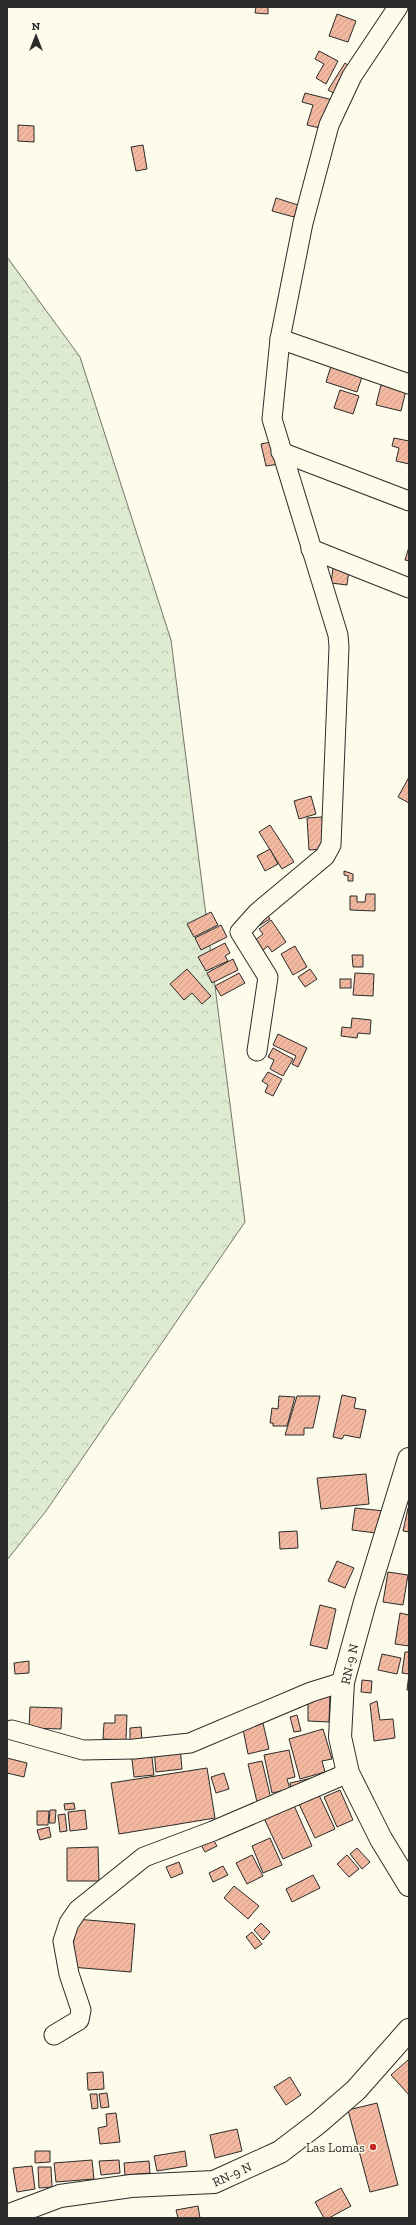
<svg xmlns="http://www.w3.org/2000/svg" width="416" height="2225" font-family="'Zilla Slab',serif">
	<defs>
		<pattern id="forest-crowns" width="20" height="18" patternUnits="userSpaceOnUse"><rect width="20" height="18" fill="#deebd1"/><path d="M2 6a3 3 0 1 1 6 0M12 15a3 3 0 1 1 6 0" fill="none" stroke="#bfcab4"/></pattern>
		<pattern id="building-hatch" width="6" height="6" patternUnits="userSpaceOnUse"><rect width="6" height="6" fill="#f2b8a0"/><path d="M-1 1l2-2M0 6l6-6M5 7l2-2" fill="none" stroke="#d09e8a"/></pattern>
	</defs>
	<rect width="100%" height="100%" fill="#fdfbea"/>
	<path fill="url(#forest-crowns)" stroke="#74746e" d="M7 257 80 357 171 640 245 1222 46 1511 7 1560Z"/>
	<g fill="url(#building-hatch)" stroke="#2b2b2b">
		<path d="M256 7H268V14L255 13Z"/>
		<path d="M337 14 356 21 348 42 329 36Z"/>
		<path d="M319 51 338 61 326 84 316 78 324 64 315 59Z"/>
		<path d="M345 63 353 69 337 95 328 90Z"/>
		<path d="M305 93 333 100 324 129 307 125 313 105 302 102Z"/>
		<path d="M18 125 34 126V142L18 141Z"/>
		<path d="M143 145 147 169 136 171 131 147Z"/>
		<path d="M276 198 298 205 294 217 272 211Z"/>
		<path d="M332 363 362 377 357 392 326 382Z"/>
		<path d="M381 385 406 390 401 411 376 405Z"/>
		<path d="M340 390 359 396 353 414 334 408Z"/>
		<path d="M394 438 409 441V464L396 461 399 448 392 446Z"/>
		<path d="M276 441 280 464 266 466 261 444Z"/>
		<path d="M409 547V561L405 560Z"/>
		<path d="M333 568 349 570 347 585 331 583Z"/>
		<path d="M409 777V803L398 797Z"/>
		<path d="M311 796 316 814 299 819 294 801Z"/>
		<path d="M322 817 325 849 309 850 307 818Z"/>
		<path d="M270 825 294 862 282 869 259 832Z"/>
		<path d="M270 849 278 864 265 871 257 856Z"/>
		<path d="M344 871 353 874V881H348V876L344 875Z"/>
		<path d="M366 894H375V911L350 910V896H357V902H365Z"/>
		<path d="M211 912 218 925 194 937 187 924Z"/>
		<path d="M266 912 270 919 257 927Z"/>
		<path d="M271 920 286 942 272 952 268 946 262 951 254 941 263 934 259 929Z"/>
		<path d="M221 925 227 937 201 950 195 938Z"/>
		<path d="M225 943 230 953 225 956 228 961 206 971 198 957Z"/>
		<path d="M295 946 307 967 293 975 281 954Z"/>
		<path d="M352 955H363V967H353Z"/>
		<path d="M233 959 238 970 212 983 207 973Z"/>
		<path d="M187 969 211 996 202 1004 192 993 184 1000 170 984Z"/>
		<path d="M310 969 317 979 305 987 298 977Z"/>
		<path d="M239 973 245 983 221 996 215 986Z"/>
		<path d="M355 973 374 974 373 996 353 995Z"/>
		<rect x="340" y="979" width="11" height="9"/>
		<path d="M352 1018 371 1020 370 1034 358 1033 357 1038 341 1036 342 1027 351 1028Z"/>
		<path d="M278 1034 307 1048 298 1067 292 1064 296 1056 273 1045Z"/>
		<path d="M273 1048 293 1059 283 1076 270 1069 274 1060 268 1057Z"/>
		<path d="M268 1072 282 1079 273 1096 265 1092 268 1085 262 1081Z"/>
		<path d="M342 1395 356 1398 354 1408 366 1410 360 1438 344 1435 342 1439 333 1437Z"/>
		<path d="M279 1396 295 1397 287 1426H273V1423H270L272 1408 278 1409Z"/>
		<path d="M297 1396H320L313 1428H304V1435H285Z"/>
		<path d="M366 1474 369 1504 321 1509 317 1478Z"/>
		<path d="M355 1508 385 1511 376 1533 352 1530Z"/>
		<path d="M408 1508H409V1532L403 1531Z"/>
		<path d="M297 1531 298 1548 280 1549 279 1532Z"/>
		<path d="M337 1561 354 1568 345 1588 328 1581Z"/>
		<path d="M388 1572 408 1575 403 1605 383 1602Z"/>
		<path d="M320 1605 336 1609 327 1649 310 1645Z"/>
		<path d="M400 1613 409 1615V1646L395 1644Z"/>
		<path d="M405 1652H409V1690H407L409 1674 402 1673Z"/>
		<path d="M382 1654 401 1658 397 1674 378 1670Z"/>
		<path d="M29 1661V1673L15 1674 14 1663Z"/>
		<path d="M362 1680 372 1681 371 1693 361 1692Z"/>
		<path d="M308 1693 330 1694 329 1722 308 1721Z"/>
		<path d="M377 1701 380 1720 393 1719 395 1738 374 1741 370 1704Z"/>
		<path d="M30 1707 62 1708 61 1729 29 1728Z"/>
		<path d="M115 1715H127L126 1740 103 1739 104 1723H115Z"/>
		<path d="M297 1715 301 1731 294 1732 290 1717Z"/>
		<path d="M262 1719 269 1749 248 1754 242 1724Z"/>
		<path d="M141 1727 142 1741 130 1742V1728Z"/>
		<path d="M323 1729 332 1759 322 1761 325 1772 300 1779 289 1739Z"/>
		<path d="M180 1747 182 1769 156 1772 154 1749Z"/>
		<path d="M151 1749 154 1775 134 1777 131 1751Z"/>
		<path d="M289 1750 295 1777 287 1779 290 1789 272 1793 264 1755Z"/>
		<path d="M7 1758 27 1763 24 1777 7 1773Z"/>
		<path d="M262 1761 271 1799 257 1802 248 1764Z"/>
		<path d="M207 1768 215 1818 119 1834 111 1783Z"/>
		<path d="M224 1773 229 1789 216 1793 211 1777Z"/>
		<path d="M312 1778 313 1785 291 1790 290 1783Z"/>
		<path d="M340 1790 353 1820 337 1827 324 1797Z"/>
		<path d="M319 1795 335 1829 315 1838 299 1804Z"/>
		<path d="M292 1801 312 1846 283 1859 262 1814Z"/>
		<path d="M74 1803 75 1809 65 1810 64 1804Z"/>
		<path d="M50 1810H56L55 1823H49Z"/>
		<path d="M85 1810 87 1829 70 1831 68 1812Z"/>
		<path d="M37 1811H49L48 1825H37Z"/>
		<path d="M65 1814 67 1831 60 1832 58 1815Z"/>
		<path d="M49 1827 51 1837 40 1840 37 1830Z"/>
		<path d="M211 1836 217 1846 205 1852 200 1843Z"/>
		<path d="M270 1838 282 1865 263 1873 252 1846Z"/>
		<path d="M98 1847 99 1881H67V1848Z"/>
		<path d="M357 1848 370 1862 362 1869 350 1854Z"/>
		<path d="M252 1855 263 1876 247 1884 236 1863Z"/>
		<path d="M347 1855 359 1869 349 1877 337 1864Z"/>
		<path d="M179 1862 183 1873 171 1878 166 1867Z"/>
		<path d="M223 1866 228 1875 213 1882 209 1873Z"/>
		<path d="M313 1875 320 1888 292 1902 286 1889Z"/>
		<path d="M234 1886 259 1906 248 1919 224 1898Z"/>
		<path d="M76 1919 135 1924 131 1972 71 1967Z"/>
		<path d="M261 1923 270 1932 263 1940 254 1930Z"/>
		<path d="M252 1932 262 1944 255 1949 246 1937Z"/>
		<path d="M408 2060 409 2061V2095L391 2075Z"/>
		<path d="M103 2072 104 2089 88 2090 87 2073Z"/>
		<path d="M290 2077 301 2095 286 2105 274 2087Z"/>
		<path d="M107 2093 109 2107 101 2108 99 2094Z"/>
		<path d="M90 2094H97L98 2108 92 2109Z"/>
		<path d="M377 2103 398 2185 370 2192 348 2110Z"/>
		<path d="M116 2113 120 2142 100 2144 98 2128 107 2126 106 2114Z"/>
		<path d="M237 2129 242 2151 215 2158 210 2135Z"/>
		<path d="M35 2151H50V2162L35 2163Z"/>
		<path d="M185 2151 187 2166 157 2171 154 2156Z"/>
		<path d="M92 2160 94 2179 56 2182 54 2163Z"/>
		<path d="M119 2160 120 2173 101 2175 99 2161Z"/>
		<path d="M149 2161 150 2173 125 2175 124 2163Z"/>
		<path d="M32 2166 35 2189 17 2192 13 2168Z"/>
		<path d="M38 2167H51L52 2187 39 2188Z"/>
		<path d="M341 2188 351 2206 329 2218H324L315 2202Z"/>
		<path d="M198 2206 200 2218H178L176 2210Z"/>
	</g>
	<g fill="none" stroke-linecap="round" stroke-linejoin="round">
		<defs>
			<g id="minor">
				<path d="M280 339 409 384"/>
				<path d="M281 452 409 501"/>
				<path d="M311 549 409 588"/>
				<path d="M257 1051 268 977 240 932 257 913 325 856 331 845 339 647 338 635 272 419 280 339 303 223 329 125 352 76 398 7"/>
				<path d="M12 1730 83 1750 134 1749 190 1743 311 1692 343 1682"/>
				<path d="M54 2035 79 2020 81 2010 69 1974 63 1941 69 1923 78 1910 144 1857 213 1831 348 1773"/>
			</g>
			<g id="major">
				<path d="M409 1459 365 1602 343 1682 340 1737 348 1773 381 1839 409 1885"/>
				<path id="s1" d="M7 2216 60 2196 131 2186 214 2182 280 2152 318 2123 356 2090 409 2030"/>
			</g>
		</defs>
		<use href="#minor" stroke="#2b2b2b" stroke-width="21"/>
		<use href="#major" stroke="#2b2b2b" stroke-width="24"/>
		<use href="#minor" stroke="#fdfbea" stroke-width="19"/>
		<use href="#major" stroke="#fdfbea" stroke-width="22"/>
	</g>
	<circle fill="#c62828" stroke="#fdfbea" stroke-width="1.5" cx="373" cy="2147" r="4"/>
	<g text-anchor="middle" stroke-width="3" stroke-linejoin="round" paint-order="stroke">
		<g font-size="13" fill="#2b2b2b" stroke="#fdfbea">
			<text transform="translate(349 1664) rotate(-77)" y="5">RN-9 N</text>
			<text dy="5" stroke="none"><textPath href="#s1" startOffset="231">RN-9 N</textPath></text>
		</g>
		<g font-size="13" fill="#2b2b2b" stroke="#fdfbea" text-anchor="end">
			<text x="365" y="2152">Las Lomas</text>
		</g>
	</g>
	<rect width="416" height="2225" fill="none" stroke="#2b2b2b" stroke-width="16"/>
	<g transform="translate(36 36)" stroke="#fdfbea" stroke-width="3" paint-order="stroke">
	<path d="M0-3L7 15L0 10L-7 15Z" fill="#2b2b2b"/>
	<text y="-6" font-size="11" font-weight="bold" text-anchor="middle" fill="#2b2b2b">N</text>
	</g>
</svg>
